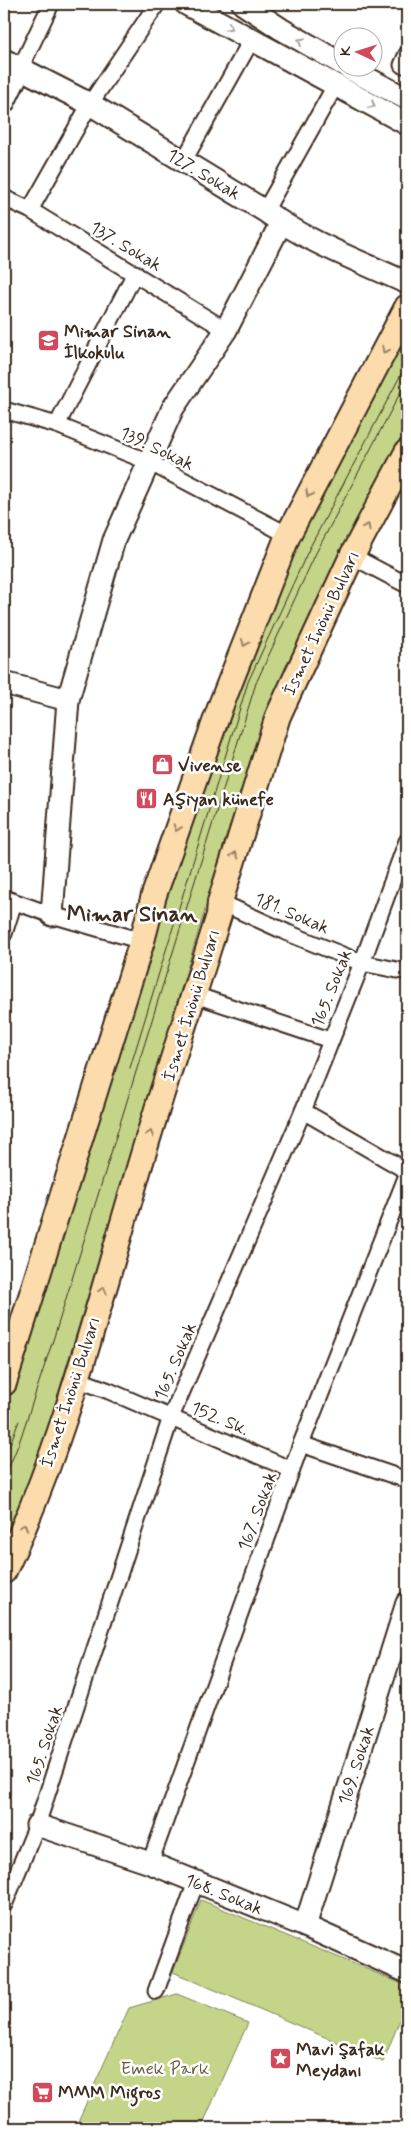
<svg xmlns="http://www.w3.org/2000/svg" width="411" height="2132" font-family="Mynerve,sans-serif">
	<rect width="100%" height="100%" fill="#fff"/>
	<filter id="ink" filterUnits="userSpaceOnUse"><feTurbulence type="fractalNoise" baseFrequency=".02" numOctaves="2"/><feDisplacementMap in="SourceGraphic" scale="10" xChannelSelector="R" yChannelSelector="G"/><feConvolveMatrix kernelMatrix="1 2 1 2 8 2 1 2 1" color-interpolation-filters="sRGB"/></filter>
	<g filter="url(#ink)">
		<g fill="#c4d58a" stroke="#808054">
			<path d="M407 309V433L297 644 245 778 52 1414 32 1479 4 1541V1402L39 1300 216 711Z"/>
			<path d="M201 1900 407 1986V2002L383 2062 173 1972Z"/>
			<path d="M177 1994 248 2023 201 2128H75L129 2008Z"/>
		</g>
		<g fill="none" stroke-linecap="round" stroke-linejoin="round">
			<defs>
				<g id="street">
					<path d="M402 65 407 54"/>
					<path d="M20 69 51 4"/>
					<path d="M183 162 252 39"/>
					<path d="M4 198 30 210 226 330"/>
					<path d="M30 210 90 104 157 4"/>
					<path d="M265 211 335 86"/>
					<path d="M4 410 57 425 149 462 288 535"/>
					<path d="M57 425 135 273"/>
					<path d="M352 556 407 585"/>
					<path d="M4 898 52 915 142 941"/>
					<path d="M220 902 288 933 362 963 407 972"/>
					<path d="M4 934 14 902"/>
					<path d="M195 995 330 1040"/>
					<path d="M303 1111 407 1171"/>
					<path d="M77 1379 109 1391 292 1470"/>
					<path d="M301 1444 407 1480"/>
					<path d="M150 1863 301 1444 407 1175"/>
					<path d="M4 1905 37 1825 171 1417 303 1111 362 963 407 841"/>
					<path d="M156 1991 196 1882"/>
				</g>
				<g id="secondary">
					<path d="M186 4 407 124"/>
					<path d="M243 4 281 29 344 65"/>
					<path d="M4 60 90 104 265 211C307 242 360 261 407 283"/>
					<path d="M348 68 407 99"/>
					<path d="M4 102 20 69"/>
					<path d="M4 683 68 700"/>
					<path d="M52 915 68 700 114 540 173 408 226 330 281 223"/>
					<path d="M37 1825 150 1863 305 1926 407 1972"/>
					<path d="M305 1926 407 1603"/>
				</g>
				<g id="primary">
					<path d="M4 1383 142 941 154 895 221 705 288 535 407 307"/>
					<path d="M4 1571C62 1450 95 1317 133 1189 159 1097 191 1006 219 915L220 902 278 716 352 556 407 452"/>
				</g>
			</defs>
			<use href="#street" stroke="#3b2a1e" stroke-width="19"/>
			<use href="#secondary" stroke="#3b2a1e" stroke-width="25"/>
			<use href="#primary" stroke="#3b2a1e" stroke-width="28"/>
			<use href="#street" stroke="#fff" stroke-width="15"/>
			<use href="#secondary" stroke="#fff" stroke-width="21"/>
			<use href="#primary" stroke="#fcdcac" stroke-width="24"/>
			<g stroke="#3b2a1e" stroke-width="1">
				<path d="M130 1068 248 682 309 549 407 363"/>
				<path d="M4 1459 19 1421"/>
				<path d="M4 1479 19 1443 56 1331 256 683 316 553 407 380"/>
			</g>
		</g>
		<defs><path id="oneway-chevron" d="M-2-3.5L2.5 0L-2 3.5" fill="none" stroke-width="1.6" stroke-linecap="round" stroke-linejoin="round" transform="scale(1.25)"/></defs>
		<g stroke="#a79f9a">
			<use href="#oneway-chevron" transform="translate(229 27) rotate(28)"/>
			<use href="#oneway-chevron" transform="translate(301 41) rotate(-150)"/>
			<use href="#oneway-chevron" transform="translate(372 105) rotate(28)"/>
		</g>
		<g stroke="#9c8365">
			<use href="#oneway-chevron" transform="translate(385 350) rotate(118)"/>
			<use href="#oneway-chevron" transform="translate(309 494) rotate(118)"/>
			<use href="#oneway-chevron" transform="translate(367 527) rotate(-62)"/>
			<use href="#oneway-chevron" transform="translate(245 643) rotate(112)"/>
			<use href="#oneway-chevron" transform="translate(177 828) rotate(109)"/>
			<use href="#oneway-chevron" transform="translate(235 855) rotate(-73)"/>
			<use href="#oneway-chevron" transform="translate(150 1134) rotate(-72)"/>
			<use href="#oneway-chevron" transform="translate(103 1290) rotate(-74)"/>
			<use href="#oneway-chevron" transform="translate(24 1527) rotate(-69)"/>
		</g>
	</g>
	<defs>
		<symbol id="school-square" viewBox="-11 -11 22 22"><rect x="-9" y="-9" width="18" height="18" rx="4" fill="#d1495b" stroke="#fff"/><path d="M0-5L7-2L0 1L-7-2ZM-4 1L0 2.5L4 1V4Q0 6-4 4Z" fill="#fff"/></symbol>
		<symbol id="shop-square" viewBox="-11 -11 22 22"><rect x="-9" y="-9" width="18" height="18" rx="4" fill="#d1495b" stroke="#fff"/><path d="M-5-2.5h2.3a2.7 3.5 0 0 1 5.4 0H5L5.5 6h-11ZM-1.5-2.5h3a1.5 2.3 0 0 0-3 0Z" fill="#fff"/></symbol>
		<symbol id="restaurant-square" viewBox="-11 -11 22 22"><rect x="-9" y="-9" width="18" height="18" rx="4" fill="#d1495b" stroke="#fff"/><path d="M-5-6h1v4h1v-4h1v4h1v-4h1v5L-1.5 .5V6h-2V.5L-5-1ZM5-6V6H3V1.5H1.5Q1.5-4 5-6Z" fill="#fff"/></symbol>
		<symbol id="sight-square" viewBox="-11 -11 22 22"><rect x="-9" y="-9" width="18" height="18" rx="4" fill="#d1495b" stroke="#fff"/><path d="M0-6L1.8-2.2L6-1.7L2.9 1.2L3.7 5.4L0 3.3L-3.7 5.4L-2.9 1.2L-6-1.7L-1.8-2.2Z" fill="#fff"/></symbol>
		<symbol id="supermarket-square" viewBox="-11 -11 22 22"><rect x="-9" y="-9" width="18" height="18" rx="4" fill="#d1495b" stroke="#fff"/><path d="M-6-5.5h2.5l.6 2H6L4.5 2H-2.5L-4.4-4H-6ZM-1.5 3.2a1.3 1.3 0 1 0 .1 0ZM3 3.2a1.3 1.3 0 1 0 .1 0Z" fill="#fff"/></symbol>
	</defs>
	<g fill-rule="evenodd">
		<use href="#school-square" x="36" y="328" width="25" height="25"/>
		<use href="#shop-square" x="150" y="752" width="25" height="25"/>
		<use href="#restaurant-square" x="134" y="786" width="25" height="25"/>
		<use href="#sight-square" x="268" y="2046" width="25" height="25"/>
		<use href="#supermarket-square" x="30" y="2080" width="25" height="25"/>
	</g>
	<g text-anchor="middle" stroke-width="5" stroke-linejoin="round" paint-order="stroke">
		<g font-size="18" fill="#3b2a1e" stroke="#fff">
			<text transform="translate(204 174) rotate(31)" y="6">127. Sokak</text>
			<text transform="translate(126 246) rotate(31)" y="6">137. Sokak</text>
			<text transform="translate(157 448) rotate(25)" y="6">139. Sokak</text>
			<text transform="translate(321 623) rotate(-65)" y="6">İsmet İnönü Bulvarı</text>
			<text transform="translate(292 913) rotate(23)" y="6">181. Sokak</text>
			<text transform="translate(331 988) rotate(-68)" y="6">165. Sokak</text>
			<text transform="translate(191 1005) rotate(-73)" y="6">İsmet İnönü Bulvarı</text>
			<text transform="translate(175 1361) rotate(-67)" y="6">165. Sokak</text>
			<text transform="translate(70 1392) rotate(-72)" y="6">İsmet İnönü Bulvarı</text>
			<text transform="translate(220 1418) rotate(23)" y="6">152. Sk.</text>
			<text transform="translate(257 1511) rotate(-70)" y="6">167. Sokak</text>
			<text transform="translate(44 1745) rotate(-72)" y="6">165. Sokak</text>
			<text transform="translate(356 1765) rotate(-72)" y="6">169. Sokak</text>
			<text transform="translate(224 1894) rotate(22)" y="6">168. Sokak</text>
		</g>
		<g font-size="18" font-weight="bold" fill="#3b2a1e" stroke="#fff" text-anchor="start">
			<text x="64" y="337">Mimar Sinan<tspan x="64" dy="21">İlkokulu</tspan></text>
			<text x="178" y="771">Vivense</text>
			<text x="163" y="805">Aşiyan künefe</text>
			<text x="296" y="2055">Mavi Şafak<tspan x="296" dy="21">Meydanı</tspan></text>
			<text x="58" y="2098">MMM Migros</text>
		</g>
		<g font-size="18" fill="#645d3e" stroke="#fff">
			<text x="165" y="2074">Emek Park</text>
		</g>
		<g font-size="22" font-weight="bold" fill="#3b2a1e" stroke="#fff">
			<text x="132" y="921">Mimar Sinan</text>
		</g>
	</g>
	<rect width="411" height="2132" fill="none" stroke="#fff" stroke-width="20"/>
	<rect x="10" y="10" width="391" height="2112" fill="none" stroke="#3b2a1e" stroke-width="2" filter="url(#ink)"/>
	<g transform="translate(358 52) rotate(274)"><circle r="24" fill="#ffffff" stroke="#b1aaa5"/>
	<path d="M0-4L9 19L0 12L-9 19Z" fill="#d1495b"/>
	<text y="-8" font-size="14" font-weight="bold" text-anchor="middle" fill="#3b2a1e">K</text>
	</g>
</svg>
